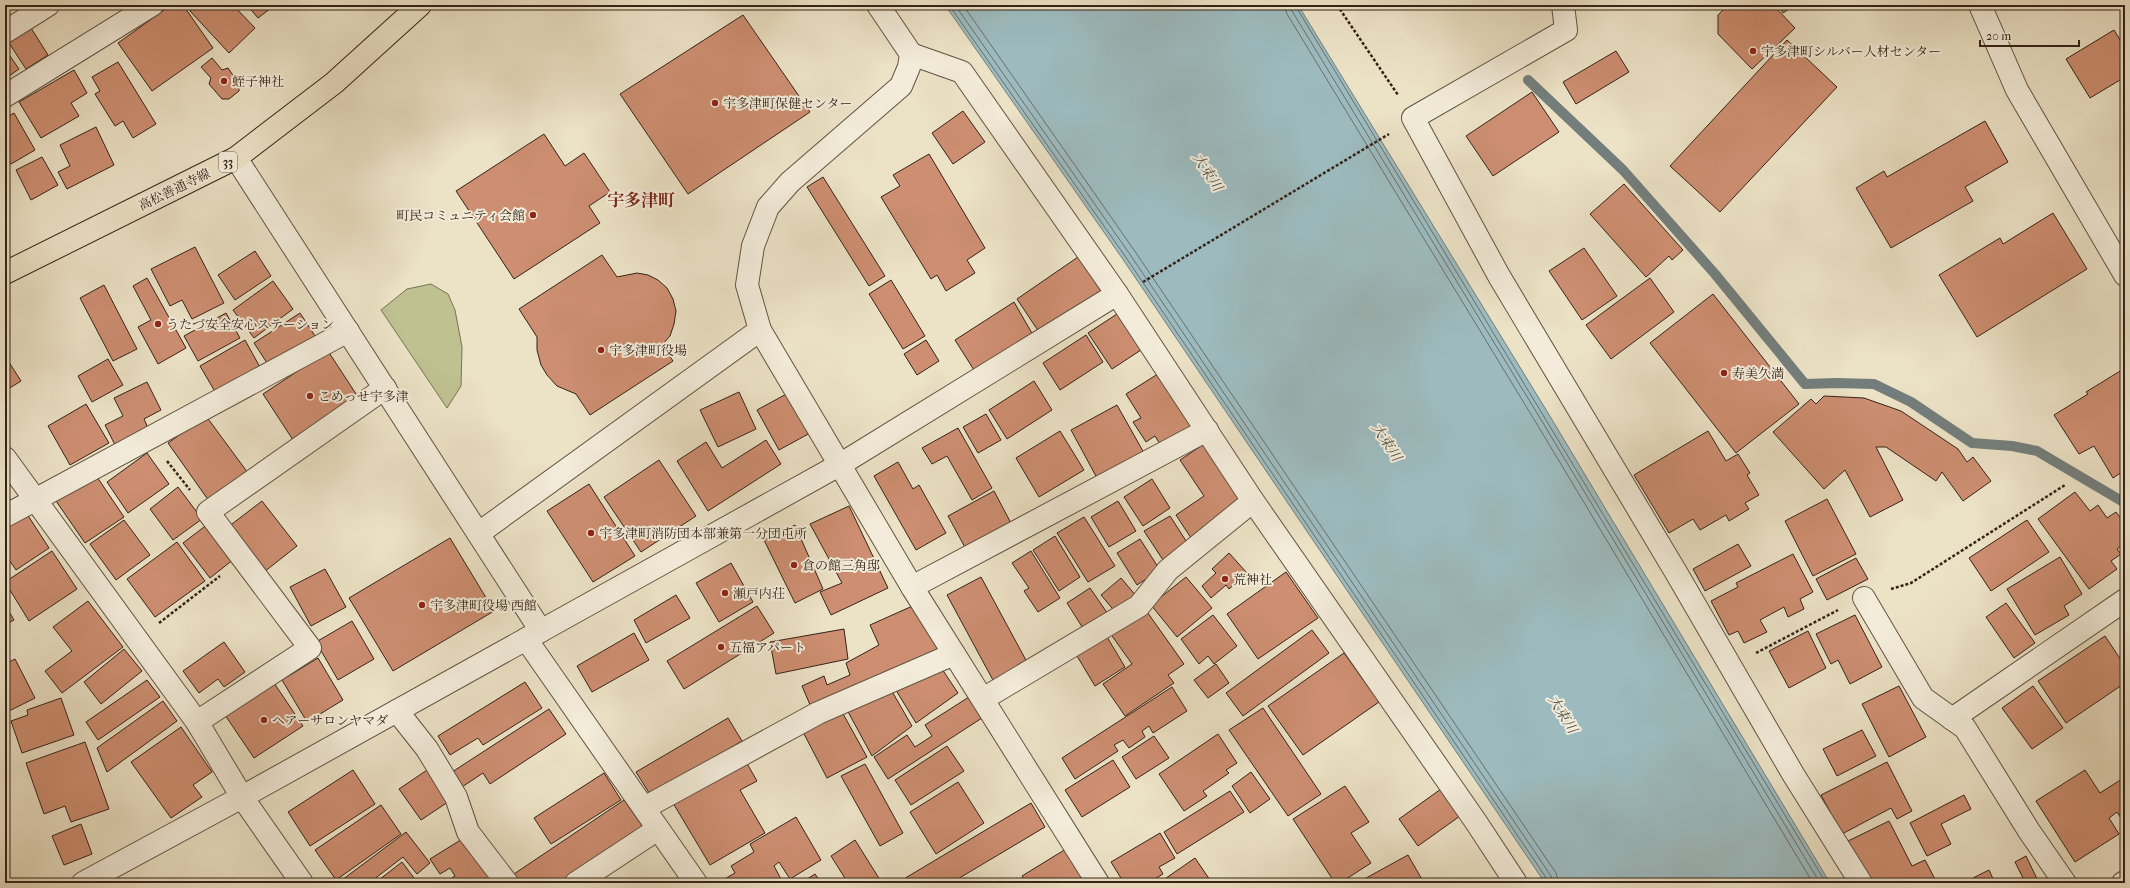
<svg xmlns="http://www.w3.org/2000/svg" width="2130" height="888" font-family="'IM FELL French Canon','Noto Serif JP',serif">
	<rect width="100%" height="100%" fill="#ece2c6"/>
	<filter id="stains"><feTurbulence type="fractalNoise" baseFrequency=".005" numOctaves="4"/><feColorMatrix values="0 0 0 0 .2 0 0 0 0 .09 0 0 0 0 .02 0 0 0 .5 -.17"/></filter>
	<radialGradient id="worn" r=".72"><stop offset=".6" stop-color="#630" stop-opacity="0"/><stop offset="1" stop-color="#630" stop-opacity=".3"/></radialGradient>
	<path fill="#bfc190" stroke="#7a7254" d="M431 284 448 294 455 310 462 347 461 386 447 408 381 310 407 289Z"/>
	<path fill="#9dbbbf" stroke="#737e7c" d="M945 5H1298L1548 413 1830 883H1545L1122 258Z"/>
	<g fill="none" stroke-linecap="round" stroke-linejoin="round">
		<g stroke="#686f6b" stroke-width="1">
			<path d="M949 5 1125 256 1547 879 1548 883"/>
			<path d="M955 5 1129 253 1551 876 1553 883"/>
			<path d="M963 5 1134 250 1556 873 1559 883"/>
			<path d="M1284 5 1287 14 1535 421 1813 883"/>
			<path d="M1290 5 1292 11 1540 418 1820 883"/>
			<path d="M1295 5 1826 883"/>
		</g>
		<path stroke="#737e7c" stroke-width="10" d="M1528 80 1623 170 1715 274 1805 384 1837 383 1874 384 1911 402 1972 443 2012 446 2037 451 2125 503"/>
	</g>
	<g fill="#cd8e71" stroke="#342317">
		<path d="M5 5H12L5 10Z"/>
		<path d="M171 5H183L213 48 152 91 118 43Z"/>
		<path d="M197 5H233L255 28 229 53 190 11Z"/>
		<path d="M247 5H275L258 18Z"/>
		<path d="M1728 5H1773L1795 28 1752 69 1718 34V15Z"/>
		<path d="M1778 5H1795L1783 13Z"/>
		<path d="M743 15 810 112 688 194 620 94Z"/>
		<path d="M31 28 48 55 26 69 9 43Z"/>
		<path d="M2114 30 2125 48V77L2090 98 2066 59Z"/>
		<path d="M1787 40 1837 87 1720 212 1670 166Z"/>
		<path d="M5 49 19 69 5 79Z"/>
		<path d="M1616 51 1629 72 1576 104 1563 82Z"/>
		<path d="M212 58 222 70 228 68 239 84V91L229 99H222L209 84 211 78 201 67Z"/>
		<path d="M118 62 156 124 133 138 123 121 115 126 95 94 100 91 92 77Z"/>
		<path d="M74 70 87 93 71 103 79 116 41 138 19 102Z"/>
		<path d="M1532 92 1559 132 1493 176 1466 136Z"/>
		<path d="M963 111 985 142 953 164 932 133Z"/>
		<path d="M14 113 35 150 11 164 5 155V118Z"/>
		<path d="M1985 121 2008 162 1965 187 1973 201 1891 248 1856 188 1884 171 1887 177Z"/>
		<path d="M96 127 114 165 67 189 58 172 70 166 60 145Z"/>
		<path d="M544 134 565 166 584 153 610 192 589 206 600 223 514 279 456 191Z"/>
		<path d="M929 154 985 248 967 260 975 273 946 291 937 275 931 279 881 197 900 186 893 175Z"/>
		<path d="M42 157 58 185 31 200 16 170Z"/>
		<path d="M823 177 885 276 869 286 807 187Z"/>
		<path d="M1624 184 1683 250 1672 260 1669 256 1646 277 1590 214Z"/>
		<path d="M2053 213 2087 269 1977 337 1939 275 2000 238 2003 244Z"/>
		<path d="M195 247 224 303 192 319 182 300 170 306 151 269Z"/>
		<path d="M1584 248 1617 296 1582 320 1549 271Z"/>
		<path d="M255 251 271 276 235 300 218 275Z"/>
		<path d="M602 255 617 277 637 273 648 275 658 280 667 288 673 299 676 311 674 324 670 336 662 345 673 361 590 415 576 394 557 386 547 375 541 365 537 350V337L519 309Z"/>
		<path d="M1078 257 1101 291 1039 332 1017 299Z"/>
		<path d="M147 278 186 348 158 364 138 327 151 320 133 286Z"/>
		<path d="M1650 278 1674 312 1611 359 1586 325Z"/>
		<path d="M891 280 925 336 903 349 869 294Z"/>
		<path d="M273 281 293 309 254 338 233 310Z"/>
		<path d="M104 285 137 349 113 361 80 298Z"/>
		<path d="M1713 294 1799 404 1736 453 1650 343Z"/>
		<path d="M1014 302 1033 335 974 370 955 340Z"/>
		<path d="M1120 312 1144 348 1112 369 1088 333Z"/>
		<path d="M226 313 240 338 198 361 184 336Z"/>
		<path d="M300 313 317 339 271 369 254 343Z"/>
		<path d="M1086 335 1103 362 1060 390 1043 363Z"/>
		<path d="M245 340 261 369 217 395 200 366Z"/>
		<path d="M926 340 939 361 917 375 904 354Z"/>
		<path d="M328 351 358 397 293 440 263 394Z"/>
		<path d="M5 356 21 381 5 391Z"/>
		<path d="M108 359 123 385 92 402 78 376Z"/>
		<path d="M2125 368V470L2113 478 2094 446 2079 454 2054 415 2088 394 2086 392Z"/>
		<path d="M1161 372 1197 428 1163 449 1155 436 1146 442 1133 422 1141 418 1126 394Z"/>
		<path d="M1034 381 1052 410 1007 439 989 410Z"/>
		<path d="M147 382 161 410 144 419 149 430 116 447 105 425 123 416 114 398Z"/>
		<path d="M739 392 756 429 718 447 700 410Z"/>
		<path d="M790 392 812 432 779 450 757 410Z"/>
		<path d="M1824 396 1864 398 1901 411 1958 449 1967 462 1973 457 1991 481 1963 501 1942 472 1936 481 1886 447H1876L1903 500 1870 517 1845 470 1824 489 1773 432 1811 399 1816 404Z"/>
		<path d="M86 404 109 443 70 465 48 426Z"/>
		<path d="M1117 405 1144 453 1097 478 1071 430Z"/>
		<path d="M986 414 1001 440 978 453 963 427Z"/>
		<path d="M206 416 248 473 209 501 168 443Z"/>
		<path d="M958 428 992 488 972 500 947 456 932 464 922 448Z"/>
		<path d="M1060 431 1084 470 1039 497 1016 458Z"/>
		<path d="M1708 431 1726 461 1738 454 1750 473 1747 475 1759 495 1745 503 1749 509 1729 521 1726 515 1700 530 1693 519 1669 533 1634 475Z"/>
		<path d="M766 440 781 464 708 511 677 461 706 442 722 468Z"/>
		<path d="M1207 442 1243 498 1193 541 1176 515 1204 496 1180 460Z"/>
		<path d="M147 453 169 484 128 513 107 482Z"/>
		<path d="M659 460 696 516 641 552 604 497Z"/>
		<path d="M898 462 913 489 919 485 946 533 916 550 874 476Z"/>
		<path d="M95 474 124 517 85 543 56 501Z"/>
		<path d="M1152 479 1170 508 1143 526 1124 497Z"/>
		<path d="M589 484 635 556 593 582 547 511Z"/>
		<path d="M178 487 202 519 173 540 150 509Z"/>
		<path d="M994 491 1013 527 967 551 948 516Z"/>
		<path d="M2075 492 2090 511 2098 505 2107 518 2116 512 2125 524V543L2117 549 2121 554 2111 561 2117 569 2089 589 2038 519Z"/>
		<path d="M1827 499 1856 554 1813 576 1785 521Z"/>
		<path d="M262 501 297 546 264 572 228 527Z"/>
		<path d="M1118 501 1136 531 1109 547 1091 517Z"/>
		<path d="M849 506 888 588 831 615 820 592 842 583 810 524Z"/>
		<path d="M25 511 49 548 16 570 5 554V524Z"/>
		<path d="M1170 516 1188 544 1163 560 1144 531Z"/>
		<path d="M1084 517 1115 566 1088 582 1057 533Z"/>
		<path d="M124 520 150 555 116 580 90 544Z"/>
		<path d="M2027 520 2049 552 1991 591 1969 558Z"/>
		<path d="M208 524 234 559 210 578 183 543Z"/>
		<path d="M795 525 823 589 795 603 764 540Z"/>
		<path d="M1055 536 1080 577 1059 591 1033 550Z"/>
		<path d="M450 538 494 611 393 671 349 598Z"/>
		<path d="M1140 539 1160 570 1137 585 1117 553Z"/>
		<path d="M177 542 205 581 155 617 127 579Z"/>
		<path d="M1738 544 1751 566 1705 591 1693 569Z"/>
		<path d="M52 551 77 589 29 621 5 582Z"/>
		<path d="M1031 551 1060 598 1038 612 1024 591 1029 588 1012 563Z"/>
		<path d="M1229 553 1247 573 1229 589 1226 585 1211 598 1202 586 1216 573 1212 569Z"/>
		<path d="M1793 554 1813 592 1800 599 1804 609 1788 617 1784 607 1760 620 1767 632 1744 643 1738 631 1729 635 1711 601 1738 587 1736 583Z"/>
		<path d="M2060 557 2082 594 2064 606 2069 615 2035 635 2007 589Z"/>
		<path d="M1856 558 1868 579 1827 600 1816 579Z"/>
		<path d="M731 563 753 602 719 622 696 583Z"/>
		<path d="M325 569 346 607 311 626 290 587Z"/>
		<path d="M1286 572 1318 618 1258 659 1227 614Z"/>
		<path d="M981 577 1028 664 994 682 947 595Z"/>
		<path d="M1186 577 1212 608 1177 637 1151 605Z"/>
		<path d="M1121 578 1137 597 1117 614 1101 595Z"/>
		<path d="M1090 588 1110 617 1086 633 1067 603Z"/>
		<path d="M676 595 690 618 646 643 634 620Z"/>
		<path d="M88 601 123 647 62 693 45 671 72 651 53 627Z"/>
		<path d="M2006 603 2035 643 2014 658 1986 617Z"/>
		<path d="M917 604 944 651 811 707 802 686 824 676 827 685 850 675 846 663 879 645 870 625Z"/>
		<path d="M5 605 14 620 5 625Z"/>
		<path d="M757 606 774 633 684 689 667 661Z"/>
		<path d="M1145 609 1184 664 1168 675 1174 683 1125 716 1103 684 1132 664 1110 633Z"/>
		<path d="M1213 615 1237 646 1214 664 1208 656 1199 664 1181 639Z"/>
		<path d="M1855 615 1882 667 1850 684 1838 660 1831 664 1816 634Z"/>
		<path d="M352 621 374 659 338 680 316 642Z"/>
		<path d="M844 629 848 659 776 674 770 642Z"/>
		<path d="M1312 630 1329 653 1243 716 1226 693Z"/>
		<path d="M1808 631 1826 668 1789 688 1769 651Z"/>
		<path d="M634 633 649 660 592 692 577 666Z"/>
		<path d="M2105 636 2125 666V683L2066 723 2038 681Z"/>
		<path d="M1107 637 1125 667 1095 686 1077 656Z"/>
		<path d="M224 642 245 672 224 687 218 679 199 693 183 671Z"/>
		<path d="M124 649 142 671 101 704 84 682Z"/>
		<path d="M1344 653 1379 702 1303 755 1268 706Z"/>
		<path d="M318 658 343 700 307 722 282 680Z"/>
		<path d="M15 659 35 698 5 713V664Z"/>
		<path d="M1216 664 1229 683 1208 698 1194 680Z"/>
		<path d="M940 666 958 693 916 723 894 687Z"/>
		<path d="M147 680 160 697 98 740 86 722Z"/>
		<path d="M525 682 542 708 483 745 478 738 450 755 438 736Z"/>
		<path d="M274 683 303 726 254 758 225 715Z"/>
		<path d="M1899 686 1926 737 1889 757 1862 704Z"/>
		<path d="M2033 686 2063 728 2032 749 2002 708Z"/>
		<path d="M1172 687 1187 711 1153 733 1149 726 1142 731 1145 737 1129 748 1123 740 1114 745 1118 751 1075 779 1062 758Z"/>
		<path d="M890 688 912 726 872 756 846 708Z"/>
		<path d="M969 697 982 718 888 779 874 757 907 735 915 747 932 736 925 725Z"/>
		<path d="M61 698 74 735 22 753 11 721 28 715 27 710Z"/>
		<path d="M163 701 177 721 107 772 97 748Z"/>
		<path d="M1263 708 1321 794 1288 816 1229 730Z"/>
		<path d="M549 709 566 734 490 784 483 773 459 789 449 774Z"/>
		<path d="M842 712 867 757 827 778 803 732Z"/>
		<path d="M728 718 742 741 651 796 636 772Z"/>
		<path d="M181 727 212 772 193 785 202 797 171 818 131 762Z"/>
		<path d="M1862 730 1876 756 1837 776 1823 749Z"/>
		<path d="M1218 734 1237 763 1226 770 1229 773 1203 791 1207 796 1184 811 1159 774Z"/>
		<path d="M1154 736 1169 758 1136 779 1122 757Z"/>
		<path d="M85 742 109 809 71 822 65 806 44 814 26 763Z"/>
		<path d="M947 746 964 771 911 805 895 780Z"/>
		<path d="M745 760 757 781 740 790 765 833 710 865 673 803Z"/>
		<path d="M1113 760 1130 787 1082 817 1065 790Z"/>
		<path d="M1887 762 1912 811 1897 819 1891 808 1842 834 1821 795Z"/>
		<path d="M865 764 903 833 880 846 841 776Z"/>
		<path d="M430 768 451 800 421 820 399 789Z"/>
		<path d="M353 770 375 804 310 846 288 812Z"/>
		<path d="M2085 770 2100 793 2125 777V824L2117 812 2109 818 2119 834 2075 862 2036 801Z"/>
		<path d="M1251 772 1270 799 1250 813 1232 786Z"/>
		<path d="M604 773 621 800 551 844 534 818Z"/>
		<path d="M958 782 984 823 936 854 910 812Z"/>
		<path d="M1345 786 1369 822 1351 833 1371 863 1340 883H1335L1293 819Z"/>
		<path d="M1441 789 1460 816 1418 846 1399 819Z"/>
		<path d="M1230 791 1244 812 1177 854 1164 832Z"/>
		<path d="M1964 795 1971 809 1941 824 1951 844 1927 856 1910 823Z"/>
		<path d="M624 800 645 830 567 883H515L511 876Z"/>
		<path d="M1031 803 1045 827 951 883H897Z"/>
		<path d="M381 805 401 834 336 880 315 850Z"/>
		<path d="M796 817 821 860 790 879 779 862 774 866 783 883H722L721 881 735 873 731 866 754 852 750 844Z"/>
		<path d="M1889 821 1912 866 1925 860 1937 883H1870L1848 841Z"/>
		<path d="M81 824 92 854 64 865 52 836Z"/>
		<path d="M406 832 430 863 417 874 403 857 369 883H338Z"/>
		<path d="M1160 833 1175 858 1159 867 1163 874 1148 883H1124L1111 862Z"/>
		<path d="M467 836 494 880 490 883H444L455 876 450 868 440 874 430 859Z"/>
		<path d="M2125 837V848L2120 840Z"/>
		<path d="M855 840 882 883H848L831 856Z"/>
		<path d="M1066 849 1084 877 1074 883H1026L1022 876Z"/>
		<path d="M1408 855 1424 883H1357Z"/>
		<path d="M2026 856 2039 883H2022L2025 882 2015 862Z"/>
		<path d="M1195 858 1212 883H1159Z"/>
		<path d="M402 862 414 878 408 883H375Z"/>
		<path d="M1989 870 1995 883H1976L1973 878Z"/>
		<path d="M815 874 821 883H801Z"/>
		<path d="M1017 878 1020 883H1008Z"/>
	</g>
	<g fill="none" stroke-linecap="round" stroke-linejoin="round">
		<defs>
			<g id="minor">
				<path d="M878 5 911 54 909 67 901 86 790 182 768 207 753 246 747 285 760 330 912 587 1098 883"/>
				<path d="M1563 5 1566 30 1413 118 1499 276 1677 574 1793 774 1861 883"/>
				<path d="M1980 5 2017 90 2125 275"/>
				<path d="M5 32 48 5"/>
				<path d="M911 54 962 72 1117 294 1253 501 1476 822 1516 883"/>
				<path d="M5 96 152 5"/>
				<path d="M236 158 541 631"/>
				<path d="M5 458 197 722 242 797 302 883"/>
				<path d="M5 516 348 331"/>
				<path d="M479 533 760 330"/>
				<path d="M912 587 1207 430"/>
				<path d="M1864 598 1923 698 1965 728 2029 831 2065 883"/>
				<path d="M526 639 696 883"/>
				<path d="M983 699 1139 606 1168 570 1253 501"/>
				<path d="M397 711 427 749 456 797 468 832 507 883"/>
				<path d="M1952 719 2125 600"/>
				<path d="M197 722 310 648 208 512 385 388"/>
				<path d="M644 808 818 713 954 654"/>
				<path d="M83 883 242 797 841 464 1117 294"/>
				<path d="M576 883 658 829"/>
				<path d="M2123 883 2125 882"/>
			</g>
			<path id="major" d="M5 273 236 158 334 83 420 5"/>
		</defs>
		<use href="#minor" stroke="#625343" stroke-width="24"/>
		<use href="#major" stroke="#342317" stroke-width="24"/>
		<g stroke="#342317" stroke-width="2.5" stroke-dasharray="3 2" stroke-linecap="butt">
			<path d="M1337 5 1398 95"/>
			<path d="M1143 282 1389 134"/>
			<path d="M167 461 190 490"/>
			<path d="M1891 589 1911 583 2065 485"/>
			<path d="M159 623 220 576"/>
			<path d="M1756 653 1838 610"/>
		</g>
		<use href="#minor" stroke="#f3ecda" stroke-width="22"/>
		<use href="#major" stroke="#ece2c6" stroke-width="22"/>
	</g>
	<g fill="#8f2418" stroke="#f3ecda" stroke-width="1.5">
		<circle cx="1753" cy="51" r="4"/>
		<circle cx="224" cy="81" r="4"/>
		<circle cx="715" cy="103" r="4"/>
		<circle cx="533" cy="215" r="4"/>
		<circle cx="158" cy="324" r="4"/>
		<circle cx="601" cy="350" r="4"/>
		<circle cx="1724" cy="373" r="4"/>
		<circle cx="310" cy="396" r="4"/>
		<circle cx="591" cy="533" r="4"/>
		<circle cx="794" cy="565" r="4"/>
		<circle cx="1225" cy="579" r="4"/>
		<circle cx="725" cy="593" r="4"/>
		<circle cx="422" cy="605" r="4"/>
		<circle cx="721" cy="647" r="4"/>
		<circle cx="264" cy="720" r="4"/>
	</g>
	<g text-anchor="middle" stroke-width="4" stroke-linejoin="round" paint-order="stroke">
		<rect fill="#f3ecda" stroke="#6d5f52" stroke-width="1" x="219" y="152" width="18" height="20" rx="3"/>
		<g font-size="12" font-weight="bold" fill="#342317">
			<text x="228" y="166">33</text>
		</g>
		<g font-size="13" fill="#342317" stroke="#f3ecda" text-anchor="start">
			<text x="1761" y="56">宇多津町シルバー人材センター</text>
			<text x="232" y="86">蛭子神社</text>
			<text x="723" y="108">宇多津町保健センター</text>
			<text x="525" y="220" text-anchor="end">町民コミュニティ会館</text>
			<text x="166" y="329">うたづ安全安心ステーション</text>
			<text x="609" y="355">宇多津町役場</text>
			<text x="1732" y="378">寿美久満</text>
			<text x="318" y="401">こめっせ宇多津</text>
			<text x="599" y="538">宇多津町消防団本部兼第一分団屯所</text>
			<text x="802" y="570">倉の館三角邸</text>
			<text x="1233" y="584">荒神社</text>
			<text x="733" y="598">瀬戸内荘</text>
			<text x="430" y="610">宇多津町役場 西館</text>
			<text x="729" y="652">五福アパート</text>
			<text x="272" y="725">ヘアーサロンヤマダ</text>
		</g>
		<g font-size="13" fill="#342317" stroke="#f3ecda">
			<text transform="translate(174 189) rotate(-26)" y="5">高松善通寺線</text>
		</g>
		<g font-size="14" font-style="italic" fill="#545149" stroke="#f3ecda">
			<text transform="translate(1208 172) rotate(57)" y="5">大束川</text>
			<text transform="translate(1387 442) rotate(57)" y="5">大束川</text>
			<text transform="translate(1563 714) rotate(58)" y="5">大束川</text>
		</g>
		<g font-size="17" font-weight="bold" fill="#7a1f14" stroke="#f3ecda">
			<text x="641" y="206">宇多津町</text>
		</g>
	</g>
	<rect width="2130" height="888" fill="none" stroke="#ece2c6" stroke-width="20"/>
	<rect x="6" y="6" width="2118" height="876" fill="none" stroke="#342317" stroke-width="2"/>
	<rect x="10" y="10" width="2110" height="868" fill="none" stroke="#342317"/>
	<path d="M1980 40v6h99v-6" fill="none" stroke="#342317" stroke-width="2"/>
	<text x="1986" y="40" font-size="12" fill="#342317" stroke="#f3ecda" stroke-width="3" paint-order="stroke">20 m</text>
	<rect width="100%" height="100%" filter="url(#stains)"/>
	<rect width="100%" height="100%" fill="url(#worn)"/>
</svg>
